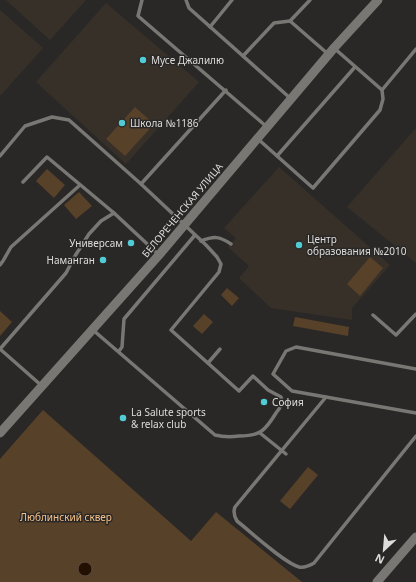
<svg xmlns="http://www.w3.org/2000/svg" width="416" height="582" font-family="'Noto Sans',sans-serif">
	<rect width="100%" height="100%" fill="#2a2826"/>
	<g fill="#363029">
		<path d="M6 0H86L50 40Z"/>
		<path d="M106 3 199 82 126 164 36 82Z"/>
		<path d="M0 10 43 48 0 96Z"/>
		<path d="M416 128V263L347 207Z"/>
		<path d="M279 167 390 265 352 308V320L271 308 239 278 249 266 228 247 236 238 224 228Z"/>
	</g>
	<g fill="#584129">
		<path d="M135 107 154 124 125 156 106 139Z"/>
		<path d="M47 169 65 185 54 198 36 181Z"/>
		<path d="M79 192 92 206 76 219 64 205Z"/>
		<path d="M370 257 383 268 360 296 347 284Z"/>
		<path d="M227 288 239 298 232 306 221 295Z"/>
		<path d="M0 311 12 322 0 336Z"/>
		<path d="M204 314 213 322 202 334 193 326Z"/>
		<path d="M295 317 349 327 348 336 293 326Z"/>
		<path d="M43 410 191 541 216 512 302 582H0V459Z"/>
		<path d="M308 467 318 475 290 509 280 501Z"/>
	</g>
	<circle fill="#241000" stroke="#5c4d42" cx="85" cy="569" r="7"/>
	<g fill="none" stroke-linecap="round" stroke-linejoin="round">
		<g stroke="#797774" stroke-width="3.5">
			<path d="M142 0 138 16 267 127"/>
			<path d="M186 0 189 8 290 98"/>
			<path d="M290 21 328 54"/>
			<path d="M210 27 232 0"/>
			<path d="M243 56 274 23 290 21 310 0"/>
			<path d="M382 90 416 49"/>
			<path d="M258 139 313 188 380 110 383 99 382 90 334 48"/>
			<path d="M0 156 25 126 52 117 69 120 141 184 206 245 217 257 221 264 219 272 171 330 239 391 253 376 268 390 281 397C283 404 280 408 276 413 265 431 260 436 239 436 231 437 223 437 215 435L93 330"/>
			<path d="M277 156 355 67"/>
			<path d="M23 182 47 157 114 213 158 254"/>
			<path d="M141 184 226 90"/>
			<path d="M201 241C214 236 219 236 231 244"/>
			<path d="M0 265 3 261 11 247 80 185"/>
			<path d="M373 315 396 335 416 314"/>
			<path d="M119 351 122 347 124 319 195 235"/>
			<path d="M208 363 220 349"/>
			<path d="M416 369 296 347 286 351 273 374 292 391 416 413"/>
			<path d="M42 386 0 349 66 273 75 256 89 234 101 221 114 213"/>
			<path d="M326 397 235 507C233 512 234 516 237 521 251 532 283 562 299 567 304 568 309 566 314 563L416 436"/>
			<path d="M260 433 286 454"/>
		</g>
		<g stroke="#797774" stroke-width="9">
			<path d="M0 433 159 255 334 48 378 0"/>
			<path d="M377 582 416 537"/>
		</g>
	</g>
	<g fill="#51ccd5" stroke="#2a2826" stroke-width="1.5">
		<circle cx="143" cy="60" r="4"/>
		<circle cx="122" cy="123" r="4"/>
		<circle cx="131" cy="243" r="4"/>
		<circle cx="299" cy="245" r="4"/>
		<circle cx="103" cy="260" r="4"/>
		<circle cx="264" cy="402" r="4"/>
		<circle cx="123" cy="418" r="4"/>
	</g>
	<g text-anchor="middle" stroke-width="3" stroke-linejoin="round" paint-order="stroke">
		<g font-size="10" fill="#dedcdb" stroke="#2a2826" text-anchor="start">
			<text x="151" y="64">Мусе Джалилю</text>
			<text x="130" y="127">Школа №1186</text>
			<text x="307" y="243">Центр<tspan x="307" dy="12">образования №2010</tspan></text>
			<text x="123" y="247" text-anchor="end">Универсам</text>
			<text x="95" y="264" text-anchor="end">Наманган</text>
			<text x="272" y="406">София</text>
			<text x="131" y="416">La Salute sports<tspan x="131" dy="12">&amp; relax club</tspan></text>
		</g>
		<g font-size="10" fill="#dedcdb" stroke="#2a2826">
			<text transform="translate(182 210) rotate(-50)" y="4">БЕЛОРЕЧЕНСКАЯ УЛИЦА</text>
		</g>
		<g font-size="10" fill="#f5c08a" stroke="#2a2826">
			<text x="66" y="521">Люблинский сквер</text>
		</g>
	</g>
	<g transform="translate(384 550) rotate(206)" stroke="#2a2826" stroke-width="3" paint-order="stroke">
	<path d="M0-3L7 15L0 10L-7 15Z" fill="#dedcdb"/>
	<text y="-6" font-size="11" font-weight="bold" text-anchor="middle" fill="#dedcdb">N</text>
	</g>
</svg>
